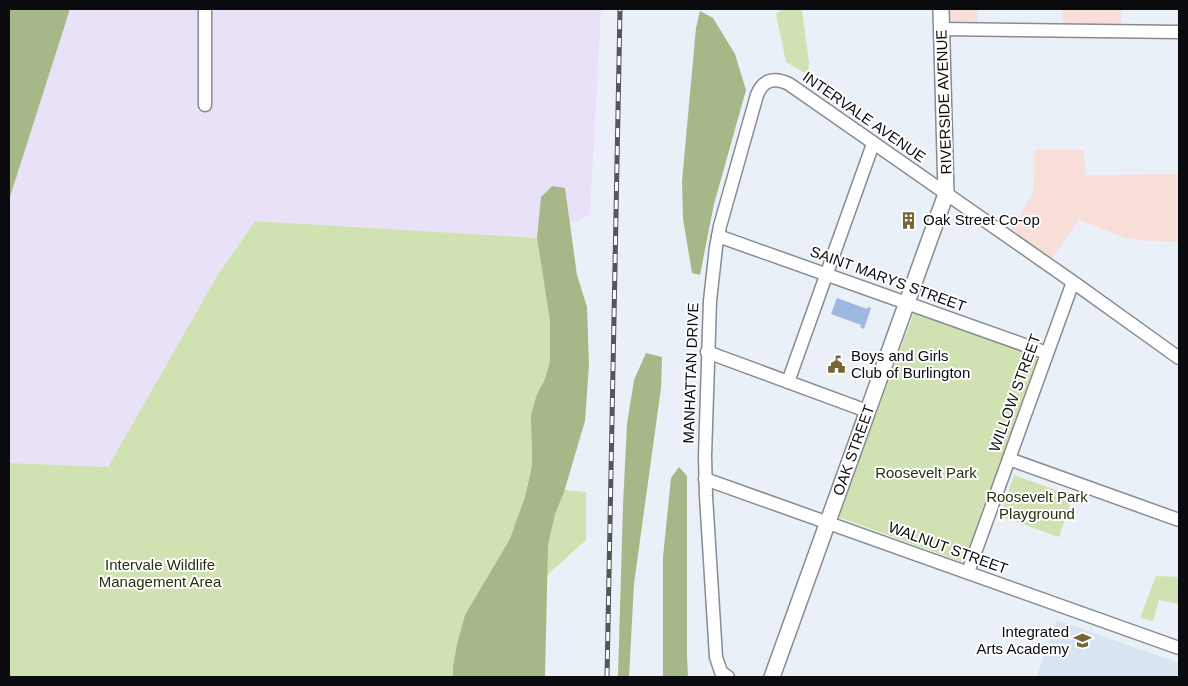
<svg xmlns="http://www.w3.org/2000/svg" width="1188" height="686" font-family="Arial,sans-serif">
	<rect width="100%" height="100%" fill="#e9f0f8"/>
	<g fill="#f9dfda">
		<rect x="949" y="9" width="28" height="14"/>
		<path d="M1062 9H1121V25H1063Z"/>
		<path d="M1035 149 1084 150 1085 175 1179 174V242L1149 241 1125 238 1079 220 1052 259 1010 230 1033 194Z"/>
	</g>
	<path fill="#e8e1f7" d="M70 9H601L590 215 537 238 255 221 217 276 108 467 9 463V200Z"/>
	<path fill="#d8e4f1" d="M1057 620 1179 663V677H1036Z"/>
	<g fill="#d1e2b2">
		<path d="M783 9H802L809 63 808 75 786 62 776 14Z"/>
		<path d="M255 221 537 238 550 321V362L544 381 537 394 531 437 532 465 527 486 586 492V540L494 623 492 677H9V463L108 467 217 276Z"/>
		<path d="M915 310 1040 357 965 563 838 517Z"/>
		<path d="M1014 475 1073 496 1059 537 1000 516Z"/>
		<path d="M1156 576 1179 577V604L1159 600 1153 621 1140 618Z"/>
	</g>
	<g fill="#a7b888">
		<path d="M9 9H70L9 200Z"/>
		<path d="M700 11 713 18 735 54 746 90 714 204 700 275 692 273 683 219 682 181 696 28Z"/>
		<path d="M552 186 565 188 577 275 587 307 589 365 585 421 564 492 555 514 548 545 545 677H453V667L457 644 465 615 510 539 525 497 532 465 531 415 537 394 544 381 550 362V321L537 238 541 197Z"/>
		<path d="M646 353 662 357 661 388 634 584 629 677H618L623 505 627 424 634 380Z"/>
		<path d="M679 467 687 476V656L688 677H663V557L671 478Z"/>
	</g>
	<path fill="#9eb8e2" d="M837 298 867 309 868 307 871 308 864 329 860 327 861 325 831 314Z"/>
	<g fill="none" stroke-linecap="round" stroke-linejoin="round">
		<defs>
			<g id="minor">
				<path d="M941 29 1179 32"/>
				<path d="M205 105V9"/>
				<path d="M718 236 1047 353"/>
				<path d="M707 352 867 411"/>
				<path d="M788 382 873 144"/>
				<path d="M1009 459 1179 520"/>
				<path d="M705 479 1179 648"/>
				<path d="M968 572 1073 282"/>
				<path d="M728 677 721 672 716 657 706 496 705 456 710 301 716 247 720 226 757 95C763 79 775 77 789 84L1073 282 1179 358"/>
			</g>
			<g id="tertiary">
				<path id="s1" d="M772 677 946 194 941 9"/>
			</g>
		</defs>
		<use href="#minor" stroke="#858c92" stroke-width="15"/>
		<use href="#tertiary" stroke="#858c92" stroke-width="18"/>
		<use href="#minor" stroke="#fff" stroke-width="12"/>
		<use href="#tertiary" stroke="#fff" stroke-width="15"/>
		<defs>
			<path id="rail" d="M607 677 620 9"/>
		</defs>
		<use href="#rail" stroke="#53575b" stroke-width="5"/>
		<use href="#rail" stroke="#fff" stroke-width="3" stroke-dasharray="9" stroke-linecap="butt"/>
	</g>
	<defs>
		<symbol id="building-bare" viewBox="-9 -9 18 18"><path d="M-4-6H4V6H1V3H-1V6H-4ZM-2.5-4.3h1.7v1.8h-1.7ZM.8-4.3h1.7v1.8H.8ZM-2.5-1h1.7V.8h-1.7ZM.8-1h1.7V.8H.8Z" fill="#756735" stroke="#fff" stroke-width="2.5" paint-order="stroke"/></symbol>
		<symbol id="civic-bare" viewBox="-9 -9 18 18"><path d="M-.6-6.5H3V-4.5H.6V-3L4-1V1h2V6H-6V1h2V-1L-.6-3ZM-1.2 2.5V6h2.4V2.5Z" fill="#756735" stroke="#fff" stroke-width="2.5" paint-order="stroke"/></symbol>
		<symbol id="school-bare" viewBox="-9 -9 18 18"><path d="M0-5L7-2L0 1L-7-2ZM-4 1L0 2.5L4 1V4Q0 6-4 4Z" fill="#756735" stroke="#fff" stroke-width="2.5" paint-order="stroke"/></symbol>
	</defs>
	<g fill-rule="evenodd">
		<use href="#building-bare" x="896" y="208" width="25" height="25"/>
		<use href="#civic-bare" x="824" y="352" width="25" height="25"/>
		<use href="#school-bare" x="1070" y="628" width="25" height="25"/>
	</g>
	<g text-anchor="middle" stroke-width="4" stroke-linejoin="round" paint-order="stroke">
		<g font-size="15" fill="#0a0c0f" stroke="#fff">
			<text transform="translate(944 102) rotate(-92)" y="5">RIVERSIDE AVENUE</text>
			<text transform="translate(864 117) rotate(35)" y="5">INTERVALE AVENUE</text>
			<text transform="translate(888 279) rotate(20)" y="5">SAINT MARYS STREET</text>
			<text transform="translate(691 373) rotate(-88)" y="5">MANHATTAN DRIVE</text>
			<text transform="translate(1015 393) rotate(-70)" y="5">WILLOW STREET</text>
			<text dy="5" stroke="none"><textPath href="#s1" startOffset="241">OAK STREET</textPath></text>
			<text transform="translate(948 548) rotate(20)" y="5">WALNUT STREET</text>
		</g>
		<g font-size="15" fill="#0a0c0f" stroke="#fff" text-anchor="start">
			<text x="923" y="225">Oak Street Co-op</text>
			<text x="851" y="361">Boys and Girls<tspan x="851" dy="17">Club of Burlington</tspan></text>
			<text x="1069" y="637" text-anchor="end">Integrated<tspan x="1069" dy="17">Arts Academy</tspan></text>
		</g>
		<g font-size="15" fill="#26310c" stroke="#fff">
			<text x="926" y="478">Roosevelt Park</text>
			<text x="1037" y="502">Roosevelt Park<tspan x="1037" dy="17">Playground</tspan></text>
			<text x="160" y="570">Intervale Wildlife<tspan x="160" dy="17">Management Area</tspan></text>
		</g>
	</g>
	<rect width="1188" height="686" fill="none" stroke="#0a0c0f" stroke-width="20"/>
</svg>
